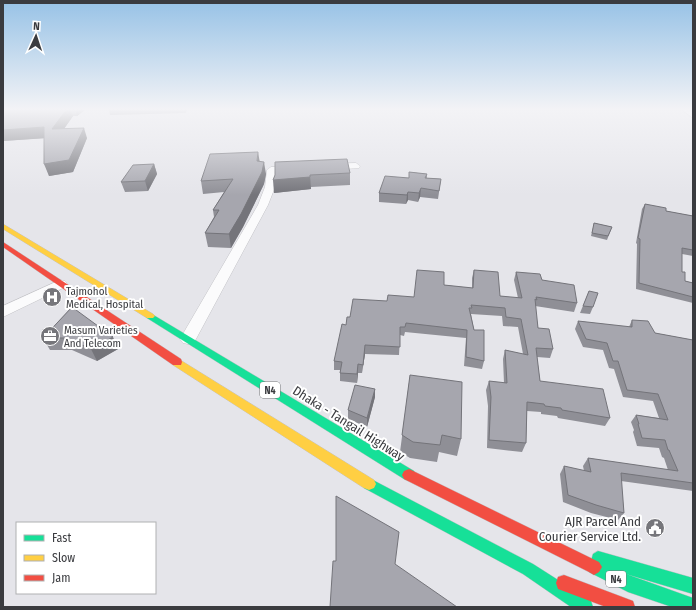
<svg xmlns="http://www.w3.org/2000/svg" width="696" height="610" font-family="'Fira Sans Condensed',sans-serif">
	<rect width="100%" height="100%" fill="#e5e5ea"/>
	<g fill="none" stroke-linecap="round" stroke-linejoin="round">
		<defs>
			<g id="street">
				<path d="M681 109H688L693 113V118Z"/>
				<path d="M356 163 360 166 359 168 331 170 327 167 331 164Z"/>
				<path d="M294 166 297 167 298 169 297 171 275 172V187L268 205 196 339 193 343 188 344 183 343 180 339 258 205 265 187 267 170 271 167Z"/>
				<path d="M60 280 65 281 67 284 65 287 3 317V306Z"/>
			</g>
			<g id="fast">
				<path d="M150 313 414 471 416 475 414 479 409 481 404 479 147 318 145 316Z"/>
				<path d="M369 478 533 564 591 601 593 607H571L523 574 364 488 362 484 364 480Z"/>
				<path d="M598 551 693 578V594L626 574 693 598V607H672L628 592 589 572 586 567 589 562 591 561 593 554Z"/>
			</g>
			<g id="slow">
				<path d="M3 224 153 314 155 316 153 318H147L3 229Z"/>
				<path d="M177 358 374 480 376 484 374 488 369 490 364 488 173 365 172 362 173 359Z"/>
			</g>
			<g id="jam">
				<path d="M3 242 181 359 182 362 181 365H173L3 247Z"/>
				<path d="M409 469 599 562 602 567 599 572 594 575 589 572 404 479 402 475 404 471Z"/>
				<path d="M564 575 633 601 635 607H606L558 589 556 583 558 577Z"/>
			</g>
		</defs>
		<use href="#street" stroke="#c3c3c7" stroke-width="1"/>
		<use href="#fast" stroke="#c3c3c7" stroke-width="1"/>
		<use href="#slow" stroke="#c3c3c7" stroke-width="1"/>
		<use href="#jam" stroke="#c3c3c7" stroke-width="1"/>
		<use href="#street" fill="#fbfbfc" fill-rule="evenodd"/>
		<use href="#fast" fill="#16e098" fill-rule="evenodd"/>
		<use href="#slow" fill="#ffcf43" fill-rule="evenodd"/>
		<use href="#jam" fill="#f24e42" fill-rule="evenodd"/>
	</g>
	<g fill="#8f8f96">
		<path d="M3 109H86L77 116H73L64 129 87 138 73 172 49 176 44 138 3 141Z"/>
		<path d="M109 109H188L185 113 110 115Z"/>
		<path d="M259 161 266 174 264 184 243 227 231 248 208 247 205 233 214 217 213 210 224 192 203 194 201 181Z"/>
		<path d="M154 164 157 174 148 191 125 192 121 182Z"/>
		<path d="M409 172 427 174V178L441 179 438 199 420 197 418 202 408 200 406 204 379 202V193L409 178Z"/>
		<path d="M350 173V185L311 187V189L274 193 275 175Z"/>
		<path d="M645 204 666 211 693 216V256L682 254V272L685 281 693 283V303L636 289 637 244 636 243 642 209Z"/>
		<path d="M594 223 612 227 607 240 591 236Z"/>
		<path d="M474 270 500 296 518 298 514 280 516 272 542 280 577 303 574 312 535 306 538 328 553 349 550 358 537 357 540 381 610 418 605 426 558 418 557 416 541 414V412L527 411 526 443 522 452 487 448 488 406 486 390 489 381 504 383 503 359 505 350 523 354 518 327 503 326 502 316 471 314 474 330 484 361 482 369 464 366 466 338 405 332 404 336 400 335 399 355 365 354 362 373H358L357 383 340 381V370H334V361L346 325 350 317 387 301 414 297 444 285 472 288V278Z"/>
		<path d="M589 291 593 307 590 314 580 313Z"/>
		<path d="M72 307 118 349 97 361 72 350H50L43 338Z"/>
		<path d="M632 320 655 333 693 340V491L621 481 624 513 618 520 591 513 563 502 560 474 564 466 584 471 583 466 588 458 668 470 664 458 662 457 659 448 637 446 633 432 634 430 631 422 636 415 659 418 653 401 623 397 614 369 609 368 603 350 583 347 575 329 578 321 629 327Z"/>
		<path d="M410 375 461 439 457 456 439 452 437 462 410 458 400 452Z"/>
		<path d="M375 389V397L367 427 348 419V410Z"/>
	</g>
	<g fill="#74747a">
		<path d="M67 109H70L73 116 56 140 52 129Z"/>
		<path d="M75 109H86L77 116Z"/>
		<path d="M184 109H188L185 113Z"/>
		<path d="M44 127 48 138 3 141V130Z"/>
		<path d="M84 128 87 138 73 172 49 176 44 164Z"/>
		<path d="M258 152 260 163 257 161Z"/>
		<path d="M264 162 266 174 264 184 243 227 231 248 229 234Z"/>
		<path d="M154 164 157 174 148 191 145 181Z"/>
		<path d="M310 175 311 189 274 193 273 180Z"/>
		<path d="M421 188 420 197 418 202 419 193Z"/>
		<path d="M408 192V200L406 204 407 195Z"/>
		<path d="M113 337 118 349 97 361 91 349Z"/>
		<path d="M365 345V354L362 373 363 365Z"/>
		<path d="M358 364V373L357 383V374Z"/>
		<path d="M375 389V397L367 427V418Z"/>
	</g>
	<g fill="#a6a6ae" stroke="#74747a">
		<path d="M3 109H67L52 129 84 128 69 160 44 164V127L3 130Z"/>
		<path d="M258 152 257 161 264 162 262 172 241 214 229 234 205 233 219 210H213L233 179 201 181 210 154Z"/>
		<path d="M347 159 350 173 310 175V177L273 180 275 175V162Z"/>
		<path d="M154 164 145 181 121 182 133 165Z"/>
		<path d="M409 172 427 174 425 178 441 179 439 191 421 188 419 193 408 192 407 195 379 193 385 176 409 178Z"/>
		<path d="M645 204 666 208V211L693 216V250L682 248V272H685V281L693 283V297L639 283 640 239 638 238Z"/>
		<path d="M594 223 612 227 608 236 592 233Z"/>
		<path d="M417 270 444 272V285L473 288 474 270 498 272 500 296 522 298 516 272 540 274 542 280 574 285 577 303 536 297 537 300 535 299 538 328 549 329 553 349 536 348 540 381 603 389 610 418 562 410 561 408 545 406 544 404 527 402 526 443 489 440 491 397 489 381 507 383 505 350 528 355 521 319 506 317 505 308 471 305 472 308H469L474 330H484V361L466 357 467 330 406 323 405 327H400V347L365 345 363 365 358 364 357 374 340 373 342 362 334 361 342 324 346 325 347 317H350L353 299 387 301 388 295 414 297Z"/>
		<path d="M589 291 598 293 593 307 583 306Z"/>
		<path d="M72 307 113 337 91 349 66 338H43Z"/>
		<path d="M632 320 648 321 655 333 693 340V483L621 473 624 513 596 505 568 495 564 466 591 472 588 458 678 471 669 450H668L665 440 642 438 638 424H639L636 415 668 420 658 394 627 390 618 361H613L607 343 586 339 578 321 632 327Z"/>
		<path d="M410 375 462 382 461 439 442 435 440 445 413 442 402 435Z"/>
		<path d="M355 385 375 389 367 418 348 410Z"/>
		<path d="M336 496 399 532 395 564 457 607H330L333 561H336Z"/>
	</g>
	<linearGradient id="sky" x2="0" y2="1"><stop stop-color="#97c2e6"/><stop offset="0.56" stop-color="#f3f3f6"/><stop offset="1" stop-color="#f3f3f6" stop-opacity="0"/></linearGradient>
	<rect width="696" height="195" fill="url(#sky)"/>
	<defs>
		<symbol id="hospital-disc" viewBox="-11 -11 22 22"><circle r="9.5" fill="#76767b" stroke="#fff"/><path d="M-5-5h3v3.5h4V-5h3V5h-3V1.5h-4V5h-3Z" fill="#fff"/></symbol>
		<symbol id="office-disc" viewBox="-11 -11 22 22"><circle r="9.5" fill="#76767b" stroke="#fff"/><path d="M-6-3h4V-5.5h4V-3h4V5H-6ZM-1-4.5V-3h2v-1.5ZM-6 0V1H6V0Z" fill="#fff"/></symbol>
		<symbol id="civic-disc" viewBox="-11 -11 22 22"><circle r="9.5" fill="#76767b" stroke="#fff"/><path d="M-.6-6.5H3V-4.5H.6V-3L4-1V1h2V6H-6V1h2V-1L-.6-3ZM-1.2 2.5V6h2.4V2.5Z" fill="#fff"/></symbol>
	</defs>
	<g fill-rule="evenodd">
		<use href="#hospital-disc" x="41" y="286" width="22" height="22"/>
		<use href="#office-disc" x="39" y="325" width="22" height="22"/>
		<use href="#civic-disc" x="644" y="517" width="22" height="22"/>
	</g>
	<g text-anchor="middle" stroke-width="4" stroke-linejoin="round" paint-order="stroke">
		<g fill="#fff" stroke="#757679" stroke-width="1">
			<rect x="260" y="382" width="20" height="16" rx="3"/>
			<rect x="606" y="571" width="20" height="16" rx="3"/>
		</g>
		<g font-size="10" font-weight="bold" fill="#3a3b3f">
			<text x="270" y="394">N4</text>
			<text x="616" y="583">N4</text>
		</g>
		<g font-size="11" fill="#3a3b3f" stroke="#fff" text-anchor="start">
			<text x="66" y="295">Tajmohol<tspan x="66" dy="13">Medical, Hospital</tspan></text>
			<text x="64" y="334">Masum Varieties<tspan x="64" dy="13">And Telecom</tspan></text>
		</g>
		<g font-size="13" fill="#3a3b3f" stroke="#fff">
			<text transform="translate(349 423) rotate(32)" y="5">Dhaka - Tangail Highway</text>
		</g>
		<g font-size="13" fill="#3a3b3f" stroke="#fff" text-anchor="end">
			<text x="641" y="526">AJR Parcel And<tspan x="641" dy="15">Courier Service Ltd.</tspan></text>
		</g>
	</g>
	<rect width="696" height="610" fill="none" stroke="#3a3b3f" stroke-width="8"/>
	<rect x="16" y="522" width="140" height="72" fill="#ffffff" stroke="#b0b1b2"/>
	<rect x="24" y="535" width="20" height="6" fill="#16e098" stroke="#b0b1b2"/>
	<text x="52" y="542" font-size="12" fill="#3a3b3f">Fast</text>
	<rect x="24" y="555" width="20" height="6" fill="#ffcf43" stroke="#b0b1b2"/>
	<text x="52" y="562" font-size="12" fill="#3a3b3f">Slow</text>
	<rect x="24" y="575" width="20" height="6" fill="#f24e42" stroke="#b0b1b2"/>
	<text x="52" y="582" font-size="12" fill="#3a3b3f">Jam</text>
	<g transform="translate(36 36) rotate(3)" stroke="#ffffff" stroke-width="3" paint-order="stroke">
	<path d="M0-3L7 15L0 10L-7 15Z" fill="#3a3b3f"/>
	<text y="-6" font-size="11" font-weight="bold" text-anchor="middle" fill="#3a3b3f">N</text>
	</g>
</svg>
